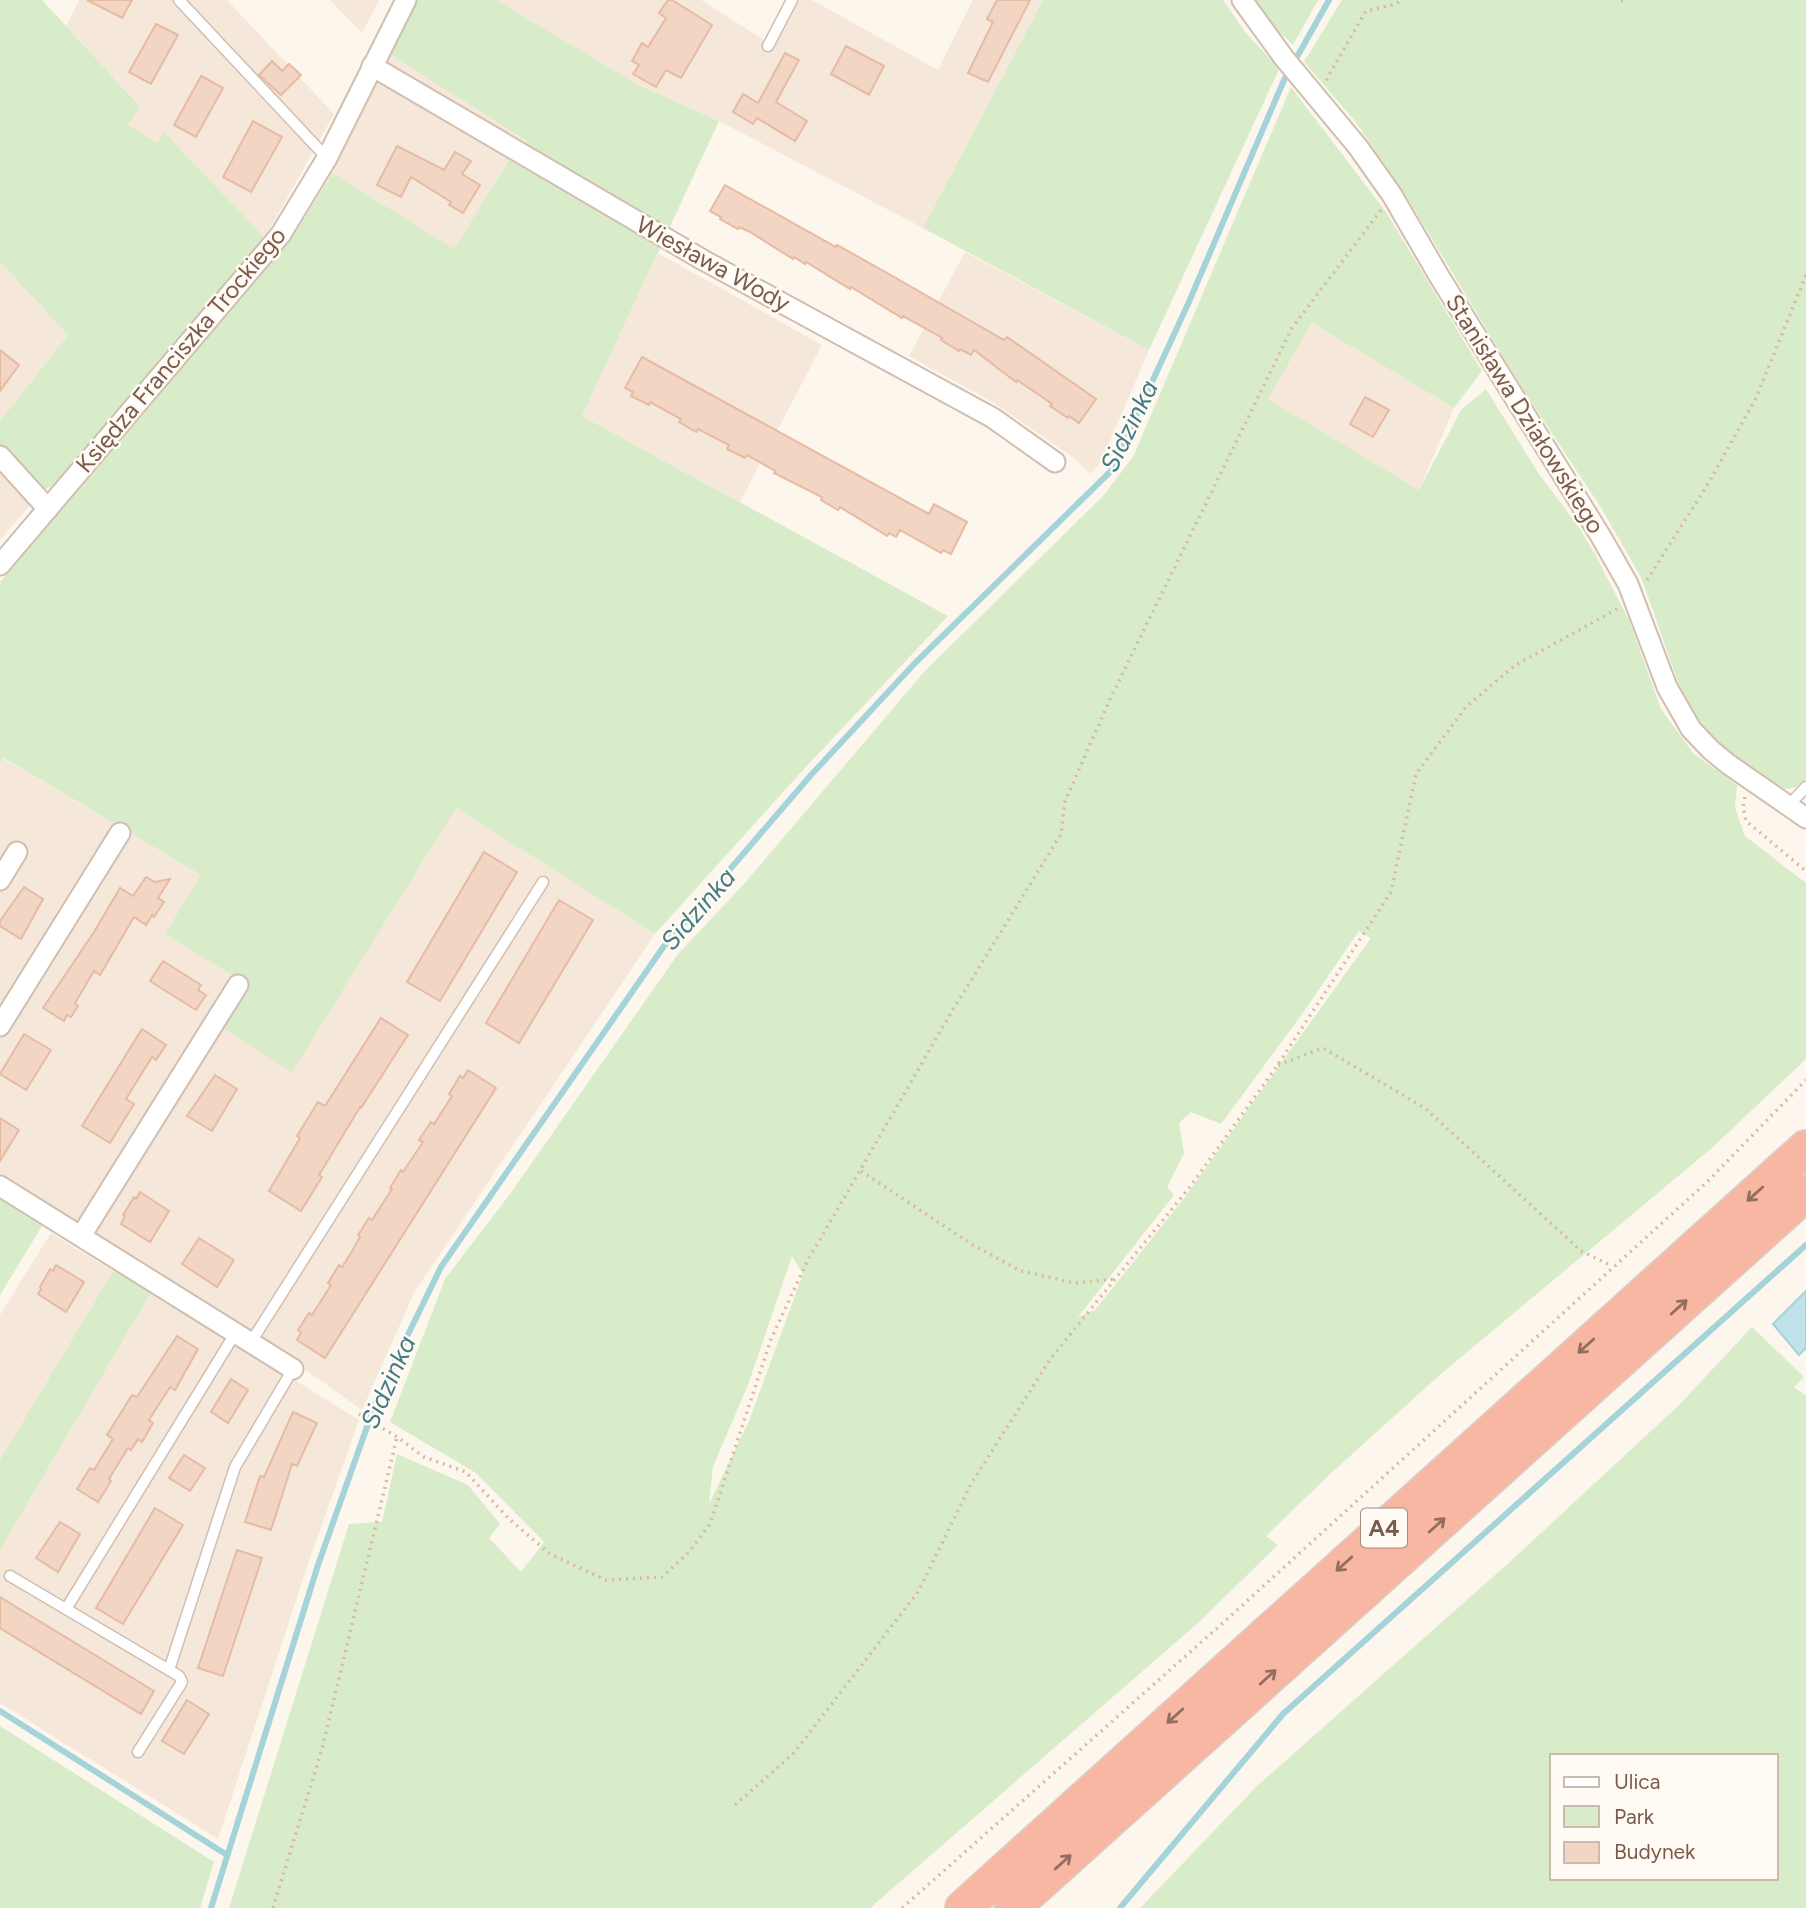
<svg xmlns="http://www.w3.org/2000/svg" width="1806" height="1908" font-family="Figtree,sans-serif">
	<rect width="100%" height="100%" fill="#fdf6ec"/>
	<g fill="#f5e8da">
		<path d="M79 0H227L334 114 265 238 165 133 158 143 128 125 140 105 66 26Z"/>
		<path d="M330 0H379L362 33Z"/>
		<path d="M496 0H701L764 40 785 0H812L938 70 973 0H1043L923 228 719 121 639 85Z"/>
		<path d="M388 53 527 140 508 162 454 250 332 173Z"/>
		<path d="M965 252 1149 350 1101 462 1090 474 1074 458 994 403 909 356Z"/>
		<path d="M658 253 822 345 740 502 582 416Z"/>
		<path d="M0 262 68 335 0 421Z"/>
		<path d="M1312 323 1454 408 1419 490 1268 399Z"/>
		<path d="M0 445 42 490 29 497 30 505 0 540Z"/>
		<path d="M3 758 201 875 237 979 84 1228 0 1175V763Z"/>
		<path d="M456 808 655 934 415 1291 362 1410 296 1363 95 1237V1225L219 1026 292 1071Z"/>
		<path d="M51 1233 113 1271 0 1460V1315Z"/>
		<path d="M152 1291 359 1420 308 1564 218 1839 0 1703V1550Z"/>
	</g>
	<g fill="#d8ecc9" fill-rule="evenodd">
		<path d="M0 0H42L140 106 128 125 158 143 164 132 265 238 129 400 51 487 42 490 0 445V421L68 335 0 262Z"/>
		<path d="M416 0H496L639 85 719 121 582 416 948 616 803 770 655 934 456 808 292 1072 219 1026 245 983 165 934 201 875 4 758 0 763V582L293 237 332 173 454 249 508 162 527 141 388 53Z"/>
		<path d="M1043 0H1223L1246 33 1279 69 1149 350 923 228Z"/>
		<path d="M1250 0H1318L1293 45 1263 16Z"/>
		<path d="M1342 0H1806V779L1796 787 1787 789 1773 787 1723 748 1699 722 1684 699 1641 577 1600 506 1522 388 1406 196 1355 121 1304 62Z"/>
		<path d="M1291 87 1386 212 1482 371 1454 408 1312 323 1268 399 1419 490 1461 410 1486 389 1539 474 1580 529 1596 556 1629 620 1661 709 1693 753 1737 785 1735 808 1745 836 1806 883V1059L1713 1147 1442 1373 1329 1475 1266 1536 1278 1545 1198 1623 870 1908H229L349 1524 382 1522 397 1454 468 1485 500 1524 489 1538 521 1572 544 1542 476 1473 390 1422 445 1279 510 1194 678 954 744 884 924 672 1103 496 1133 457ZM1359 931 1371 938 1185 1197 1095 1310 1078 1317 1174 1195 1167 1187 1184 1153 1179 1123 1191 1112 1221 1124 1300 1017ZM792 1256 803 1274 749 1421 709 1504 713 1467 749 1382Z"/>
		<path d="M0 1199 42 1226 0 1295Z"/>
		<path d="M113 1271 152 1291 0 1550V1460Z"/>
		<path d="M1752 1327 1804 1377 1794 1387 1806 1396V1908H1140L1257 1786 1512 1560 1679 1405ZM1552 1756H1776V1878H1552Z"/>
		<path d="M0 1726 214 1862 200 1908H0Z"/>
	</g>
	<path fill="#bfe3e8" stroke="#a5d3da" stroke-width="2" d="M1806 1291V1348L1799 1355 1773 1324Z"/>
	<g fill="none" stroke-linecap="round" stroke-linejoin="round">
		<g stroke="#a5d3da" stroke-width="6">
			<path d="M0 1711 227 1855"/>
			<path d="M211 1908 318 1565 378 1396 441 1267 664 946 811 775 915 663 1111 471 1188 304 1284 80 1329 0"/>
			<path d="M1120 1908 1283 1714 1806 1245"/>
		</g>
	</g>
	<g fill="#f3d5c3" stroke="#e6bba3" stroke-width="2">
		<path d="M87 0H132L122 18Z"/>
		<path d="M668 0H672L712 25 681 78 666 70 656 87 633 74 639 65 632 61 642 43 648 47 666 18 659 13Z"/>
		<path d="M997 0H1030L988 82 968 73 993 22 987 19Z"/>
		<path d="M156 24 178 35 151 84 129 72Z"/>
		<path d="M846 46 884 66 869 95 831 74Z"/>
		<path d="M785 53 799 60 776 102 807 121 795 141 757 118 753 124 733 112 743 94 758 103Z"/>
		<path d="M272 61 282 71 289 64 301 75 281 95 259 75Z"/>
		<path d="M201 76 223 88 196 137 174 125Z"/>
		<path d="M253 121 282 137 251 192 223 177Z"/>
		<path d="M397 146 444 170 455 152 471 161 462 174 480 185 463 213 449 205 451 202 411 177 401 197 377 185Z"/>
		<path d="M725 185 836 247 837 245 889 274 1004 340 1007 337 1096 399 1079 423 1069 416 1068 418 1050 406 1052 404 1042 397 1017 380 1016 382 974 350 971 355 960 349 959 351 941 340 942 338 932 332 903 316 902 318 851 287 850 289 806 262 805 264 794 257 793 259 750 232 739 227 738 229 720 219 721 217 710 211Z"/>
		<path d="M0 350 19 365 0 391Z"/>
		<path d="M642 357 929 514 934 504 967 522 951 554 943 550 941 553 900 530 896 537 889 533 887 536 840 507 838 510 821 500 822 497 774 473 775 471 747 455 745 458 727 449 729 445 698 429 696 432 679 422 681 419 650 402 649 405 631 396 633 392 625 388Z"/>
		<path d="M1365 397 1389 410 1373 437 1350 424Z"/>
		<path d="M484 852 517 872 440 1001 407 982Z"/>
		<path d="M146 877 155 882 170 879 158 898 164 902 154 917 152 915 146 925 134 917 100 975 94 971 75 1003 78 1006 71 1017 67 1015 64 1021 43 1008 94 932 120 888 133 896Z"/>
		<path d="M24 887 43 899 21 939 0 926V921Z"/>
		<path d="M559 900 593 920 519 1043 486 1023Z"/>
		<path d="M163 961 201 985 198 990 206 995 196 1010 150 981Z"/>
		<path d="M381 1018 408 1035 361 1108 360 1107 319 1175 322 1177 301 1211 269 1191 300 1138 297 1136 318 1102 325 1106Z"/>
		<path d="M142 1029 166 1045 156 1060 152 1057 126 1099 134 1104 110 1143 82 1126Z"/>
		<path d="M24 1034 51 1050 26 1090 0 1074Z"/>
		<path d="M468 1070 496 1088 325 1358 297 1340 301 1333 298 1330 309 1313 312 1315 321 1301 331 1285 328 1283 339 1265 342 1267 351 1253 360 1237 358 1235 369 1218 372 1220 392 1189 390 1188 401 1170 403 1172 423 1142 419 1140 431 1122 434 1124 452 1096 449 1094 460 1076 463 1078Z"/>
		<path d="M215 1075 237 1089 212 1131 187 1116Z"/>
		<path d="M0 1118 19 1130 0 1161Z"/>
		<path d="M140 1192 169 1211 150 1242 121 1224 125 1216 123 1215 134 1197 136 1199Z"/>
		<path d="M199 1238 234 1260 217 1287 182 1264Z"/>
		<path d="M56 1265 84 1282 66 1312 38 1294 41 1289 40 1287 50 1269 53 1271Z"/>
		<path d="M177 1336 198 1349 175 1390 170 1387 149 1420 153 1423 142 1442 138 1439 131 1450 128 1448 109 1479 111 1481 98 1502 77 1489 90 1468 94 1470 113 1439 107 1435 132 1395 137 1397Z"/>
		<path d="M231 1379 248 1390 228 1423 211 1412Z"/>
		<path d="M293 1412 317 1423 297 1466 292 1464 271 1530 245 1522 260 1476 264 1477Z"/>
		<path d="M184 1455 205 1468 190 1491 169 1478Z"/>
		<path d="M155 1508 183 1525 123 1624 96 1608Z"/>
		<path d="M60 1522 80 1534 58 1572 36 1558Z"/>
		<path d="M237 1550 262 1558 223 1676 198 1668Z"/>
		<path d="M0 1597 154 1691 141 1714 0 1628Z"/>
		<path d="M187 1700 209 1714 184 1754 162 1741Z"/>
	</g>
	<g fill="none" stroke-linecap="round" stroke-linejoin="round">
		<defs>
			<g id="lane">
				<path d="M179 0 327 158"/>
				<path d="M768 46 792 0"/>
				<path d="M1788 806 1806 787"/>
				<path d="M236 1332 66 1609 169 1670 235 1467 293 1369"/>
				<path d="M251 1342 543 882"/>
				<path d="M10 1576 66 1609"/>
				<path d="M138 1752 182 1682 179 1676 169 1670"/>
			</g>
			<g id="street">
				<path d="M1242 0 1284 58 1358 147 1392 195 1439 276 1600 535 1628 584 1667 687 1691 729 1711 750 1728 764 1806 818"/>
				<path d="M372 66 703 260 993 418 1055 462"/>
				<path d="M0 456 48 509"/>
				<path d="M0 565 281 234 327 158 406 0"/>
				<path d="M0 880 17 852"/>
				<path d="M0 1026 120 833"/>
				<path d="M0 1186 293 1369"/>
				<path d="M81 1236 238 985"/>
			</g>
			<g id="highway">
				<path d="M963 1908 1806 1148"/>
				<path d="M1012 1908 1806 1193"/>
			</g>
		</defs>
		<use href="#lane" stroke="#d1beb0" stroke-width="13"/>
		<use href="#street" stroke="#d1beb0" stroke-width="23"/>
		<use href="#highway" stroke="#dad1cd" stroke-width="38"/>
		<g stroke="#d9b8a5" stroke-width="3.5" stroke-dasharray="2 5" stroke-linecap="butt">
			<path d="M1621 0 1624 1"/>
			<path d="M1326 80 1366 11 1396 4 1401 0"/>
			<path d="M1647 580 1708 484 1756 398 1806 275"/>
			<path d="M1745 797 1743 807 1746 821 1806 871"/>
			<path d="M1278 1065 1323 1048 1425 1108 1581 1251 1612 1266"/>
			<path d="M861 1171 973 1245 1021 1271 1075 1283 1115 1279"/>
			<path d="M359 1414 397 1437 424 1457 466 1472 508 1518 550 1554 606 1580 662 1577 690 1551 710 1524 771 1339 807 1262 948 1018 1061 834 1065 801 1112 695 1292 328 1381 210"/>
			<path d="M735 1805 793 1754 918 1592 971 1484 1051 1358 1189 1188 1277 1066 1391 892 1416 774 1466 707 1514 666 1617 609"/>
			<path d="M273 1908 322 1749 397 1437"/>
			<path d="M902 1908 1224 1622 1707 1182 1806 1080"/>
		</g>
		<use href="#lane" stroke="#fff" stroke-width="10"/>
		<use href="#street" stroke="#fff" stroke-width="19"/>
		<use href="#highway" stroke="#f7b7a3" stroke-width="35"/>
	</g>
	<defs><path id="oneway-shaft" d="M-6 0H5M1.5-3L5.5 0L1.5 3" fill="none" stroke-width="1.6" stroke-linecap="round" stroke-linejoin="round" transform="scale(1.75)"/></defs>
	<g stroke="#936e5e">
		<use href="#oneway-shaft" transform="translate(1755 1194) rotate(138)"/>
		<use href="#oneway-shaft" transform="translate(1679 1307) rotate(-42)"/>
		<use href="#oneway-shaft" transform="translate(1586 1346) rotate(138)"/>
		<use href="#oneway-shaft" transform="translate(1437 1525) rotate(-42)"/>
		<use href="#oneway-shaft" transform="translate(1344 1564) rotate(138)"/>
		<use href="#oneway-shaft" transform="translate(1268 1677) rotate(-42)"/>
		<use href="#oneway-shaft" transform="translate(1175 1716) rotate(138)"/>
		<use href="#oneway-shaft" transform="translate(1063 1862) rotate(-42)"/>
	</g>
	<g text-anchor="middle" stroke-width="5" stroke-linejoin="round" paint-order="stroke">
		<rect fill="#fffaf3" stroke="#a28b7f" stroke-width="2" x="1361" y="1508.5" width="46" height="39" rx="5"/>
		<g font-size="23" font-weight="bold" fill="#7a5c4d">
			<text x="1384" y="1536">A4</text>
		</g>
		<g font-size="24" fill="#7a5c4d" stroke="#fffaf3">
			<text transform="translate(713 264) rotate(29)" y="8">Wiesława Wody</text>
			<text transform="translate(181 350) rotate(-50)" y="8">Księdza Franciszka Trockiego</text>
			<text transform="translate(1525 414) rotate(58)" y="8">Stanisława Działowskiego</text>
		</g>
		<g font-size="26" font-style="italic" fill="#437c86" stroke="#fffaf3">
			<text transform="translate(1129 426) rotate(-64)" y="9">Sidzinka</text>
			<text transform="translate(698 909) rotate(-49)" y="9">Sidzinka</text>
			<text transform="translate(388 1382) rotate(-66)" y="9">Sidzinka</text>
		</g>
	</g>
	<rect x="1550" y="1754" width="228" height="126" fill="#fffaf3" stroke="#cabbb1" stroke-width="2"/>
	<rect x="1564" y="1777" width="35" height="10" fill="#ffffff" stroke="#cabbb1" stroke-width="2"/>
	<text x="1614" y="1789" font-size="21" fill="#7a5c4d">Ulica</text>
	<rect x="1564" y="1806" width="35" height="21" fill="#d8ecc9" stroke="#cabbb1" stroke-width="2"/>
	<text x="1614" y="1824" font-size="21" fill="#7a5c4d">Park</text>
	<rect x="1564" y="1842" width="35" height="21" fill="#f3d5c3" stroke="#cabbb1" stroke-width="2"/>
	<text x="1614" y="1859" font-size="21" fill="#7a5c4d">Budynek</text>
</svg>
